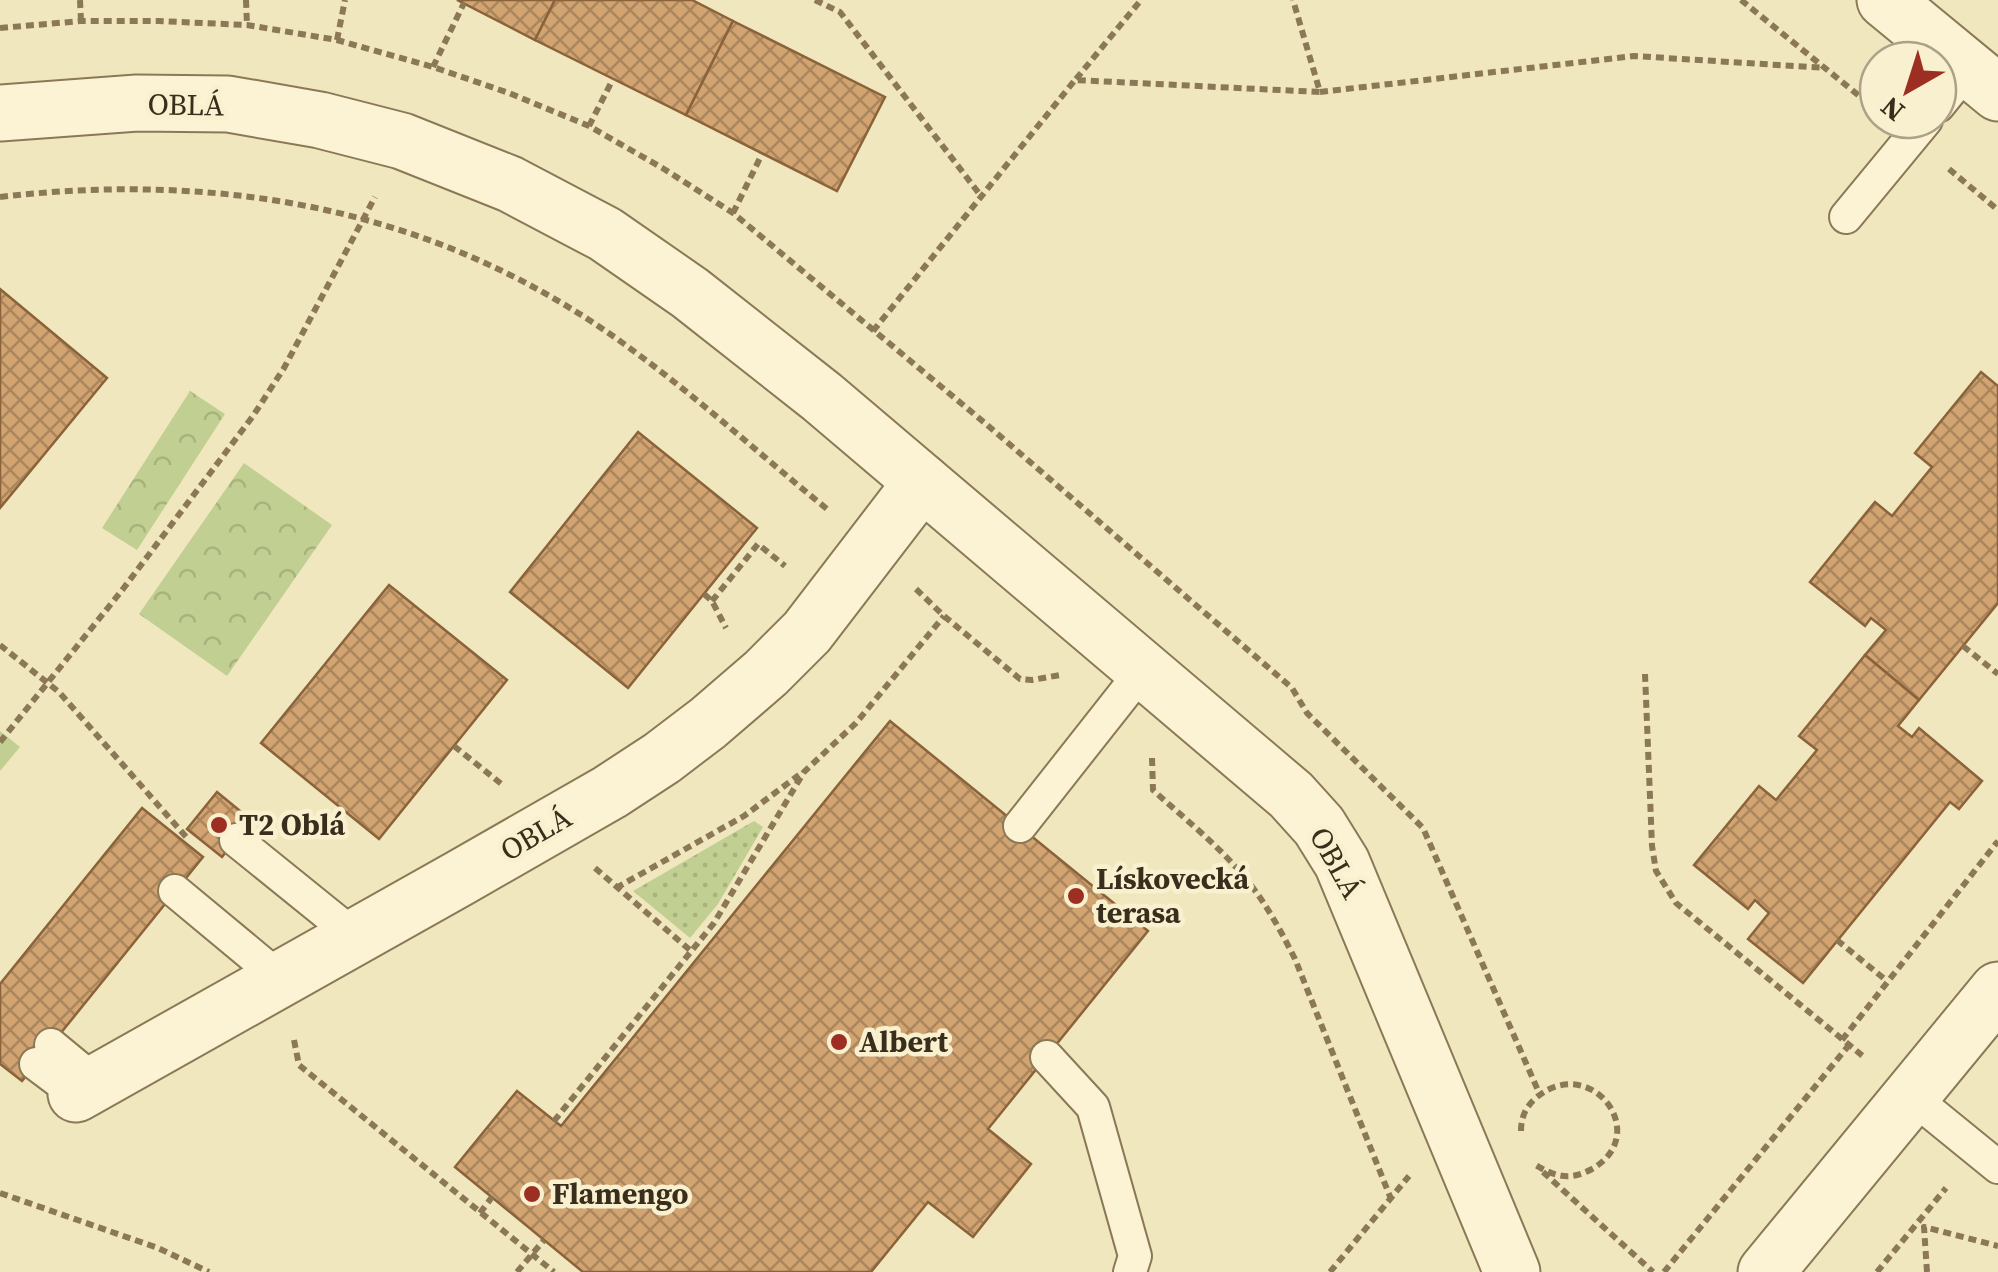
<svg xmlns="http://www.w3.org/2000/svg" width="1998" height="1272" font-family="'Source Serif 4',serif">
	<defs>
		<pattern id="grass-dots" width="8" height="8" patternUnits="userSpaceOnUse" patternTransform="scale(2.5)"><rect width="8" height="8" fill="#c1cf92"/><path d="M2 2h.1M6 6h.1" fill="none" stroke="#a7b27d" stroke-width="1.8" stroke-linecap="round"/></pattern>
		<pattern id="forest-crowns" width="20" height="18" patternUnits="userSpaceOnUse" patternTransform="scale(2.5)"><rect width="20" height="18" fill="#c1cf92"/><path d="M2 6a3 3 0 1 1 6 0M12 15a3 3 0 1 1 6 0" fill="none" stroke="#a7b27d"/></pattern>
		<pattern id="building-cross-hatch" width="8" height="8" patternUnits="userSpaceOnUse" patternTransform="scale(2.5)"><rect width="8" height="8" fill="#d1a472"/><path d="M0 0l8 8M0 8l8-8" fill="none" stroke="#ab865d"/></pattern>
	</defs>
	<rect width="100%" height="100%" fill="#f1e7bf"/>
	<path fill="url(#grass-dots)" d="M754 821 763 827 718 904 690 938 633 891Z"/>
	<g fill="url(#forest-crowns)">
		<path d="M190 391 225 414 137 550 102 528Z"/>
		<path d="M244 463 332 525 227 676 139 614Z"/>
		<path d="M0 731 20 747 0 771Z"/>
	</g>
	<g fill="url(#building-cross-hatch)" stroke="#8b633a" stroke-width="2.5">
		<path d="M457 0H555L535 40Z"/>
		<path d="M555 0H692L733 21 686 115 535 40Z"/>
		<path d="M733 21 885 97 837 191 686 115Z"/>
		<path d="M0 289 107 378 0 508Z"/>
		<path d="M1981 372 1998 386V603L1919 700 1865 655 1886 630 1871 618 1865 626 1810 582 1875 502 1892 516 1932 467 1915 453Z"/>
		<path d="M638 432 757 528 628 688 510 592Z"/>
		<path d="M389 585 507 680 379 839 261 743Z"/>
		<path d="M1865 655 1919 700 1898 726 1912 737 1919 728 1982 781 1959 809 1950 802 1803 983 1748 939 1769 913 1755 900 1748 909 1694 865 1759 786 1776 800 1817 750 1799 736Z"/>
		<path d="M890 721 1148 931 988 1129 1031 1164 973 1237 928 1202 871 1272H583L455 1167 517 1091 561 1126Z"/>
		<path d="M217 792 251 820 222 857 187 829Z"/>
		<path d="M142 808 203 857 22 1081 0 1064V984Z"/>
	</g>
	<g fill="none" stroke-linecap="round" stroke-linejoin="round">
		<defs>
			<g id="lane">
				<path d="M1938 106 1969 68"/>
				<path d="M1846 217 1926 120"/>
				<path d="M1020 826 1143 670"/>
				<path d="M236 840 356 937"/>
				<path d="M175 891 281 979"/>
				<path d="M51 1045 97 1083"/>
				<path d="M1047 1057 1093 1107 1135 1256 1130 1272"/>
				<path d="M36 1064 76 1094"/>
				<path d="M1912 1097 1998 1167"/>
			</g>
			<g id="street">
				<path d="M1885 0 1998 93"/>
				<path d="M0 113 137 103 228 104 320 120 402 141 510 184 605 234 690 293 822 397 1291 795 1319 826 1342 863 1512 1272"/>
				<path d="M76 1094 460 878 610 792 662 758 708 723 766 673 807 632 922 482"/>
				<path d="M1766 1272 1998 990"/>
			</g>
		</defs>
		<use href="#lane" stroke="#8b7856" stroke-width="36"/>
		<use href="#street" stroke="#8b7856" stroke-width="59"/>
		<g stroke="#8b7856" stroke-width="6" stroke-dasharray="8 5" stroke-linecap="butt">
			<path d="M80 0 81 21"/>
			<path d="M246 0 247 25"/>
			<path d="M815 0 840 12 981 196"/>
			<path d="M1741 0 1873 107"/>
			<path d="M0 28 81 21H158L247 25 337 40 433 67 509 93 589 126 664 169 733 213 986 424 1292 688 1307 713 1423 828 1540 1095"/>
			<path d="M337 40 345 0"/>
			<path d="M433 67 464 3"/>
			<path d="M1076 79 1141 0"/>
			<path d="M1320 92 1634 56 1826 68"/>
			<path d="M589 126 613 79"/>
			<path d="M1949 169 1998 210"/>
			<path d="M0 197C232 170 450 212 639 355 704 403 764 458 827 509"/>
			<path d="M733 213 762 154"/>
			<path d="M873 331 1075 80 1320 92 1293 0"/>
			<path d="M916 589 944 616 1020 679 1032 680 1060 675"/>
			<path d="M704 594 712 601 726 628"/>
			<path d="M712 601 758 544 785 566"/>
			<path d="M0 645 59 692 188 839"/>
			<path d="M1963 646 1998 674"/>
			<path d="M1645 674 1652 846 1656 871 1676 903 1864 1057"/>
			<path d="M0 742 123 589 253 416 284 368 375 197"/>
			<path d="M454 746 504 786"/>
			<path d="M1152 758 1153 790C1186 820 1223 849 1250 884 1268 907 1282 933 1295 959L1391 1199"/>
			<path d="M595 868 691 951"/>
			<path d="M616 888 744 816 799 775"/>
			<path d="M1837 940 1887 981"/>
			<path d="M294 1040 299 1065 554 1272"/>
			<path d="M1842 1040 1998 841"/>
			<path d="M554 1121 714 923 804 772 856 723 944 616"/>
			<path d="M1521 1131C1521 1117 1526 1106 1537 1097 1591 1053 1653 1134 1592 1169 1570 1181 1555 1177 1534 1164"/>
			<path d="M1543 1172 1653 1272"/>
			<path d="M0 1193 158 1248 209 1272"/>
			<path d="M480 1213 492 1197"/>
			<path d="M1330 1272 1409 1176"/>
			<path d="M1664 1272 1849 1045"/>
			<path d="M1877 1272 1946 1188"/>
			<path d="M1927 1272 1924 1227 1998 1246"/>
		</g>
		<use href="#lane" stroke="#fbf3d3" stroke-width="32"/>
		<use href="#street" stroke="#fbf3d3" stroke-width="55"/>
		<path stroke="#8b7856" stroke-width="6" stroke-dasharray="8 5" stroke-linecap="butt" d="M517 1272 544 1240"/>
	</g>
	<g fill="#9d2f22" stroke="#f8f0cf" stroke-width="4">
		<circle cx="219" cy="825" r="10"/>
		<circle cx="1076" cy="896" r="10"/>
		<circle cx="839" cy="1042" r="10"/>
		<circle cx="532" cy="1194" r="10"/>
	</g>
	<g text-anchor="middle" stroke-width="9" stroke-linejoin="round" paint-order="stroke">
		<g font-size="30" fill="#392d1c" stroke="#f8f0cf">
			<text transform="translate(186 105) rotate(1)" y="10">OBLÁ</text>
			<text transform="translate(536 834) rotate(-30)" y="10">OBLÁ</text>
			<text transform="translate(1336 863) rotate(61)" y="10">OBLÁ</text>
		</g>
		<g font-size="30" font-weight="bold" fill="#392d1c" stroke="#f8f0cf" text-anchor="start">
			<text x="239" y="835">T2 Oblá</text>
			<text x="1096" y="889">Lískovecká<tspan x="1096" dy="34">terasa</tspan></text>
			<text x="859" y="1052">Albert</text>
			<text x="552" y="1204">Flamengo</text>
		</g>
	</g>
	<g transform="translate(1908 90) rotate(219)"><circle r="48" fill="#f8f0cf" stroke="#aca287" stroke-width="2.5"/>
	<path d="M0-8L18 38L0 25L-18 38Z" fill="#9d2f22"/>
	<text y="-15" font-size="28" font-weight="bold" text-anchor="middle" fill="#392d1c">N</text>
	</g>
</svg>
